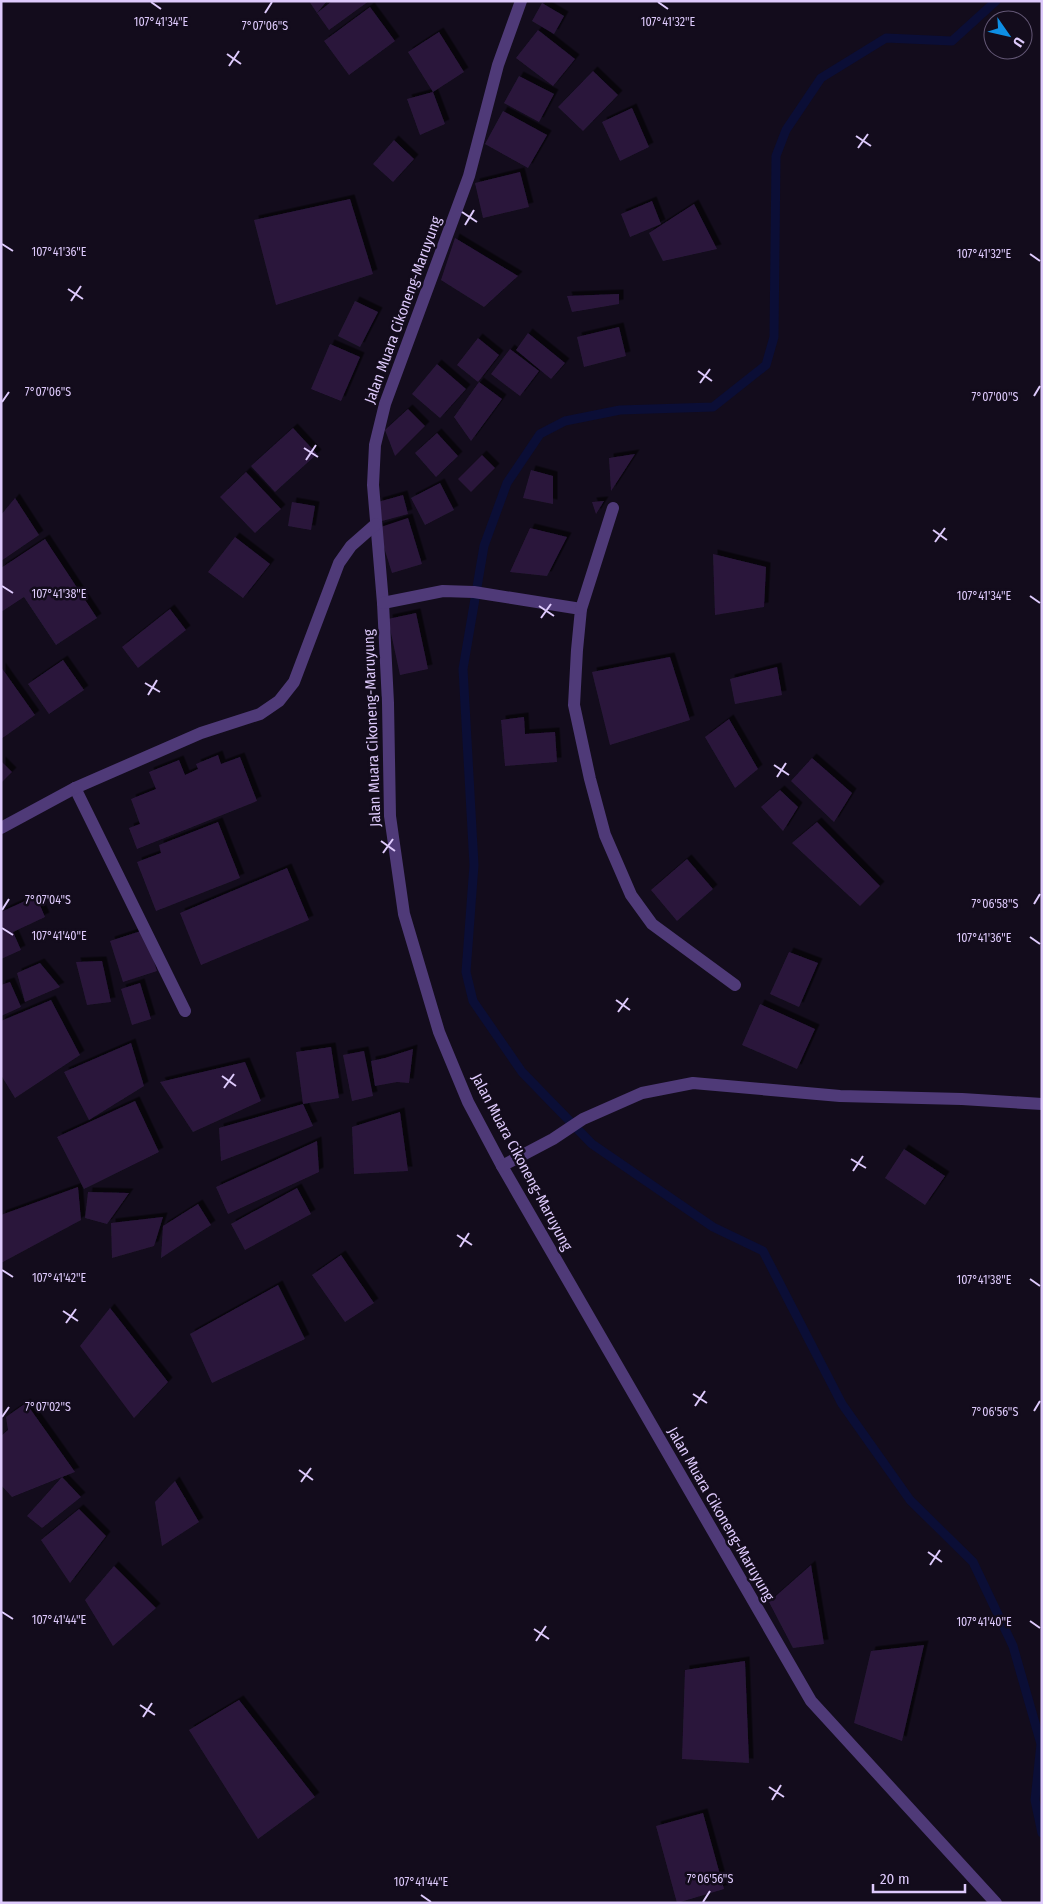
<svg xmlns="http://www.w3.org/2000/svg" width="1043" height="1904" font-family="'Fira Sans Condensed',sans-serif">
	<defs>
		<filter id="shadow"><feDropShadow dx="4.5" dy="-4.5" stdDeviation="0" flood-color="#0009"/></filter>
	</defs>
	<rect width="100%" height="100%" fill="#130c1c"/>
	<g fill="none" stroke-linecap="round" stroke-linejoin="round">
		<path stroke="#0b0e36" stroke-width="9" d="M996 1 952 41 886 38 821 78 786 130 776 156 774 337 766 365 713 407 620 410 565 421 540 434 507 483 484 546 463 669 474 865 466 972 473 1001 522 1072 592 1144 713 1227 763 1251 842 1404 910 1500 973 1562 1013 1646 1041 1744 1035 1800 1042 1833"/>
	</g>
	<g fill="#2a193b" filter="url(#shadow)">
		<path d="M309 1H327L317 13Z"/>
		<path d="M332 1H369L329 30 317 13Z"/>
		<path d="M542 3 564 16 554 34 532 21Z"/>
		<path d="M370 7 395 41 349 75 324 41Z"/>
		<path d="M538 30 575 59 553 86 516 58Z"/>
		<path d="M439 32 464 72 433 92 445 124 420 135 407 99 433 92 408 52Z"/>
		<path d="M593 71 618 95 583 131 558 107Z"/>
		<path d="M519 76 554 94 539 122 504 103Z"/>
		<path d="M632 108 649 147 620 161 602 122Z"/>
		<path d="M503 111 547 135 528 168 485 144Z"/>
		<path d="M394 140 414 159 393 182 373 164Z"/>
		<path d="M520 172 529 207 483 218 475 183Z"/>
		<path d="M350 199 373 274 276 305 254 220Z"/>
		<path d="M652 201 661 224 630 237 621 214Z"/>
		<path d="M694 204 717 249 663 261 649 233Z"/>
		<path d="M455 238 518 276 484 307 441 280Z"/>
		<path d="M619 294V304L572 312 567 296Z"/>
		<path d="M355 301 378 312 360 347 338 336Z"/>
		<path d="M619 327 626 356 584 367 577 337Z"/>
		<path d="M528 333 565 363 551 379 516 350Z"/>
		<path d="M478 338 499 355 478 382 457 365Z"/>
		<path d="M330 344 360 357 341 401 311 389Z"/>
		<path d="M510 349 539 371 520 396 491 374Z"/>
		<path d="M437 364 466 389 440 418 412 394Z"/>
		<path d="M479 382 502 399 471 441 454 417Z"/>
		<path d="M408 409 425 426 395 456 385 430Z"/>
		<path d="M293 428 317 454 275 492 251 466Z"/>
		<path d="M437 433 458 456 436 477 415 453Z"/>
		<path d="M635 454 611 491 609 458Z"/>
		<path d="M482 455 495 468 471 492 458 479Z"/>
		<path d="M531 470 553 476V504L523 498Z"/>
		<path d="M246 472 281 509 255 533 220 497Z"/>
		<path d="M440 483 454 510 425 525 411 498Z"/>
		<path d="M403 495 408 514 382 521 378 502Z"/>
		<path d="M15 498 39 535 1 561V515Z"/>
		<path d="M604 501 596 514 592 502Z"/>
		<path d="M292 502 315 506 311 530 288 526Z"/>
		<path d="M408 518 422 564 392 573 378 528Z"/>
		<path d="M530 528 567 537 547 576 510 572Z"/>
		<path d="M235 537 270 564 243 598 208 572Z"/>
		<path d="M45 539 97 618 56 645 24 597 1 612V568Z"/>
		<path d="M713 554 766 567 764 607 715 615Z"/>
		<path d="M170 609 186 630 138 668 122 647Z"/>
		<path d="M416 613 428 669 400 675 388 619Z"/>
		<path d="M670 657 690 720 610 745 592 672Z"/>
		<path d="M63 660 84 690 49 714 28 684Z"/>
		<path d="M1 667 35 715 1 739Z"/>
		<path d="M777 667 782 695 735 704 730 679Z"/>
		<path d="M524 717 525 734 555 732 557 762 505 766 501 720Z"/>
		<path d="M729 719 758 769 735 788 705 737Z"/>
		<path d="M218 755 221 764 240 757 257 801 137 849 129 828 140 824 131 799 156 789 149 772 179 760 185 775 198 769 196 764Z"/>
		<path d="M812 758 852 793 834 822 791 781Z"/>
		<path d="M1 761 12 772 1 783Z"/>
		<path d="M780 790 798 807 783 831 761 807Z"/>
		<path d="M218 822 240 878 156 911 137 862 161 853 159 845Z"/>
		<path d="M817 822 880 886 860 906 792 843Z"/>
		<path d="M687 859 713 889 677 921 651 890Z"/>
		<path d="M287 868 309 920 201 965 180 913Z"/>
		<path d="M36 896 45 917 13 932 21 950 1 959V912Z"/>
		<path d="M144 930 157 971 123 982 110 941Z"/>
		<path d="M789 952 818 963 799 1007 770 994Z"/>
		<path d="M102 961 111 1002 87 1005 76 962Z"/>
		<path d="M40 963 60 987 25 1002 17 973Z"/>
		<path d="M10 982 21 1007 1 1016V985Z"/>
		<path d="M140 983 151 1019 132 1025 121 989Z"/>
		<path d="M51 1000 80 1055 15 1098 1 1075V1021Z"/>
		<path d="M760 1004 815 1029 797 1069 742 1045Z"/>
		<path d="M131 1043 144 1086 89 1120 64 1072Z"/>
		<path d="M331 1047 339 1098 303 1104 296 1052Z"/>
		<path d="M413 1049 409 1083 397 1082 375 1086 371 1061 385 1058Z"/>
		<path d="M364 1051 373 1096 352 1101 343 1055Z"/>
		<path d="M245 1062 261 1101 193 1132 160 1082Z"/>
		<path d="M135 1101 159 1152 84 1189 57 1137Z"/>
		<path d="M303 1104 313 1126 221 1161 219 1128Z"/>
		<path d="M400 1112 408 1171 354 1174 352 1127Z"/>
		<path d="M317 1141 319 1172 228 1214 216 1187Z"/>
		<path d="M904 1149 945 1176 925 1205 885 1178Z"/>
		<path d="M78 1187 81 1220 1 1263V1215Z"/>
		<path d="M297 1188 311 1214 245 1250 231 1224Z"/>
		<path d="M88 1192 129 1193 107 1224 85 1218Z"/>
		<path d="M198 1204 211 1225 161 1258 163 1226Z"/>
		<path d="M163 1217 154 1246 112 1258 111 1223Z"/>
		<path d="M341 1255 374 1303 345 1322 312 1275Z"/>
		<path d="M278 1285 305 1339 212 1383 190 1334Z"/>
		<path d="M110 1308 168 1382 134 1418 80 1346Z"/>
		<path d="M26 1403 75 1472 62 1477 81 1497 42 1528 27 1516 62 1477 12 1497 1 1485V1436L8 1430 6 1417Z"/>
		<path d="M175 1481 199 1522 162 1546 155 1502Z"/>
		<path d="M79 1509 106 1536 70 1583 41 1540Z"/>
		<path d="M811 1565 824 1644 793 1648 769 1602Z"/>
		<path d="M114 1566 156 1608 113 1646 85 1600Z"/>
		<path d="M924 1645 902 1741 854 1723 871 1651Z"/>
		<path d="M745 1661 749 1763 682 1759 685 1670Z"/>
		<path d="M239 1700 315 1797 258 1839 189 1730Z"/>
		<path d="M703 1813 724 1889 677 1903 656 1826Z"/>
	</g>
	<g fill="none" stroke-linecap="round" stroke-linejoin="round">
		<g stroke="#4f3a78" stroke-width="12">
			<path d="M521 1 498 65 469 176 385 404 375 445 373 485 383 603 388 703 390 816 404 914 439 1032 468 1102 502 1166 811 1701 996 1903"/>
			<path d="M383 603 443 591 474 592 581 609 577 650 574 705 590 779 605 835 631 895 652 924 735 985"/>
			<path d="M581 609 613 508"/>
			<path d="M75 788 185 1011"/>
			<path d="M1 828 75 788 201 733 260 714 279 701 294 682 339 563 351 546 376 524"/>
			<path d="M502 1166 553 1139 583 1119 642 1093 693 1083 840 1096 962 1099 1042 1104"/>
		</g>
	</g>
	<path fill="none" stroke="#decafc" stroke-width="2" d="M151 2 161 9M658 2 668 9M265 13 272 2M227 54 241 64M229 66 239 51M856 136 871 146M858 148 868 134M462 212 477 222M465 225 474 210M2 244 13 251M1030 254 1040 261M68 289 83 299M71 301 81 286M698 371 712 381M700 383 710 369M1034 396 1040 386M2 402 9 392M304 448 318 457M306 460 316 445M933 530 947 540M935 542 945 528M2 586 13 593M1030 596 1040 603M539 606 554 616M541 618 551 604M145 683 160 692M148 695 157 680M774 765 789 775M777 777 786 763M381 841 395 851M383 853 393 839M1034 904 1040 894M2 910 9 899M2 928 13 935M1030 937 1040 944M616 1000 630 1010M618 1012 628 998M222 1076 236 1086M224 1088 234 1074M851 1159 866 1168M853 1171 863 1156M457 1235 472 1245M460 1247 469 1233M2 1270 13 1277M1030 1279 1040 1286M63 1311 78 1321M66 1323 76 1309M693 1394 707 1403M695 1406 705 1391M1034 1411 1040 1401M2 1417 9 1407M299 1470 313 1480M301 1482 311 1468M928 1552 942 1562M930 1565 940 1550M2 1612 13 1619M1030 1621 1040 1628M534 1629 549 1639M536 1641 546 1626M140 1705 155 1715M143 1717 152 1703M769 1787 784 1797M772 1800 781 1785M421 1895 431 1902M703 1902 710 1891"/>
	<g text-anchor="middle" stroke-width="5" stroke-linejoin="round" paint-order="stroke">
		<g font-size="15" fill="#decafc" stroke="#130c1c">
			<text transform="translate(403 310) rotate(-70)" y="5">Jalan Muara Cikoneng-Maruyung</text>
			<text transform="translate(372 728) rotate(-92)" y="5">Jalan Muara Cikoneng-Maruyung</text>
			<text transform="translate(522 1162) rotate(62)" y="5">Jalan Muara Cikoneng-Maruyung</text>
			<text transform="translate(721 1514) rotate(60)" y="5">Jalan Muara Cikoneng-Maruyung</text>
		</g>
	</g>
	<g font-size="12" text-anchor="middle" fill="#decafc" stroke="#130c1c" stroke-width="5" stroke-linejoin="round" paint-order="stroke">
		<text x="161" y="26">107°41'34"E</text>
		<text x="668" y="26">107°41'32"E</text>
		<text x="265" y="30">7°07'06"S</text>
		<text x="59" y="256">107°41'36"E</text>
		<text x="984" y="258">107°41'32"E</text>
		<text x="48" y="396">7°07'06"S</text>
		<text x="995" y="401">7°07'00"S</text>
		<text x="59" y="598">107°41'38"E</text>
		<text x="984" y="600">107°41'34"E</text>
		<text x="48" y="904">7°07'04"S</text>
		<text x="995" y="908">7°06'58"S</text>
		<text x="59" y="940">107°41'40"E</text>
		<text x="984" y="942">107°41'36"E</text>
		<text x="59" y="1282">107°41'42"E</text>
		<text x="984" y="1284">107°41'38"E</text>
		<text x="48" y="1411">7°07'02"S</text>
		<text x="995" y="1416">7°06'56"S</text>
		<text x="59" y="1624">107°41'44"E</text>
		<text x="984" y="1626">107°41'40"E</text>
		<text x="710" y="1883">7°06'56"S</text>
		<text x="421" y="1886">107°41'44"E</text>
	</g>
	<rect width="1043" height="1904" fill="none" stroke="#decafc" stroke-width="5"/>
	<g transform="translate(1008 35) rotate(124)"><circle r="24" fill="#130c1c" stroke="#645876"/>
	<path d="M0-4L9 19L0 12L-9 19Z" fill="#0e8fe4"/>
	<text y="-8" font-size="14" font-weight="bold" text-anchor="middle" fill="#decafc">U</text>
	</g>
	<path d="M873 1884v8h92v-8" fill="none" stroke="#decafc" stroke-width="2.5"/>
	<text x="880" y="1884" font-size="15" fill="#decafc" stroke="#130c1c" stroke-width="4" paint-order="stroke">20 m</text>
</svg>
